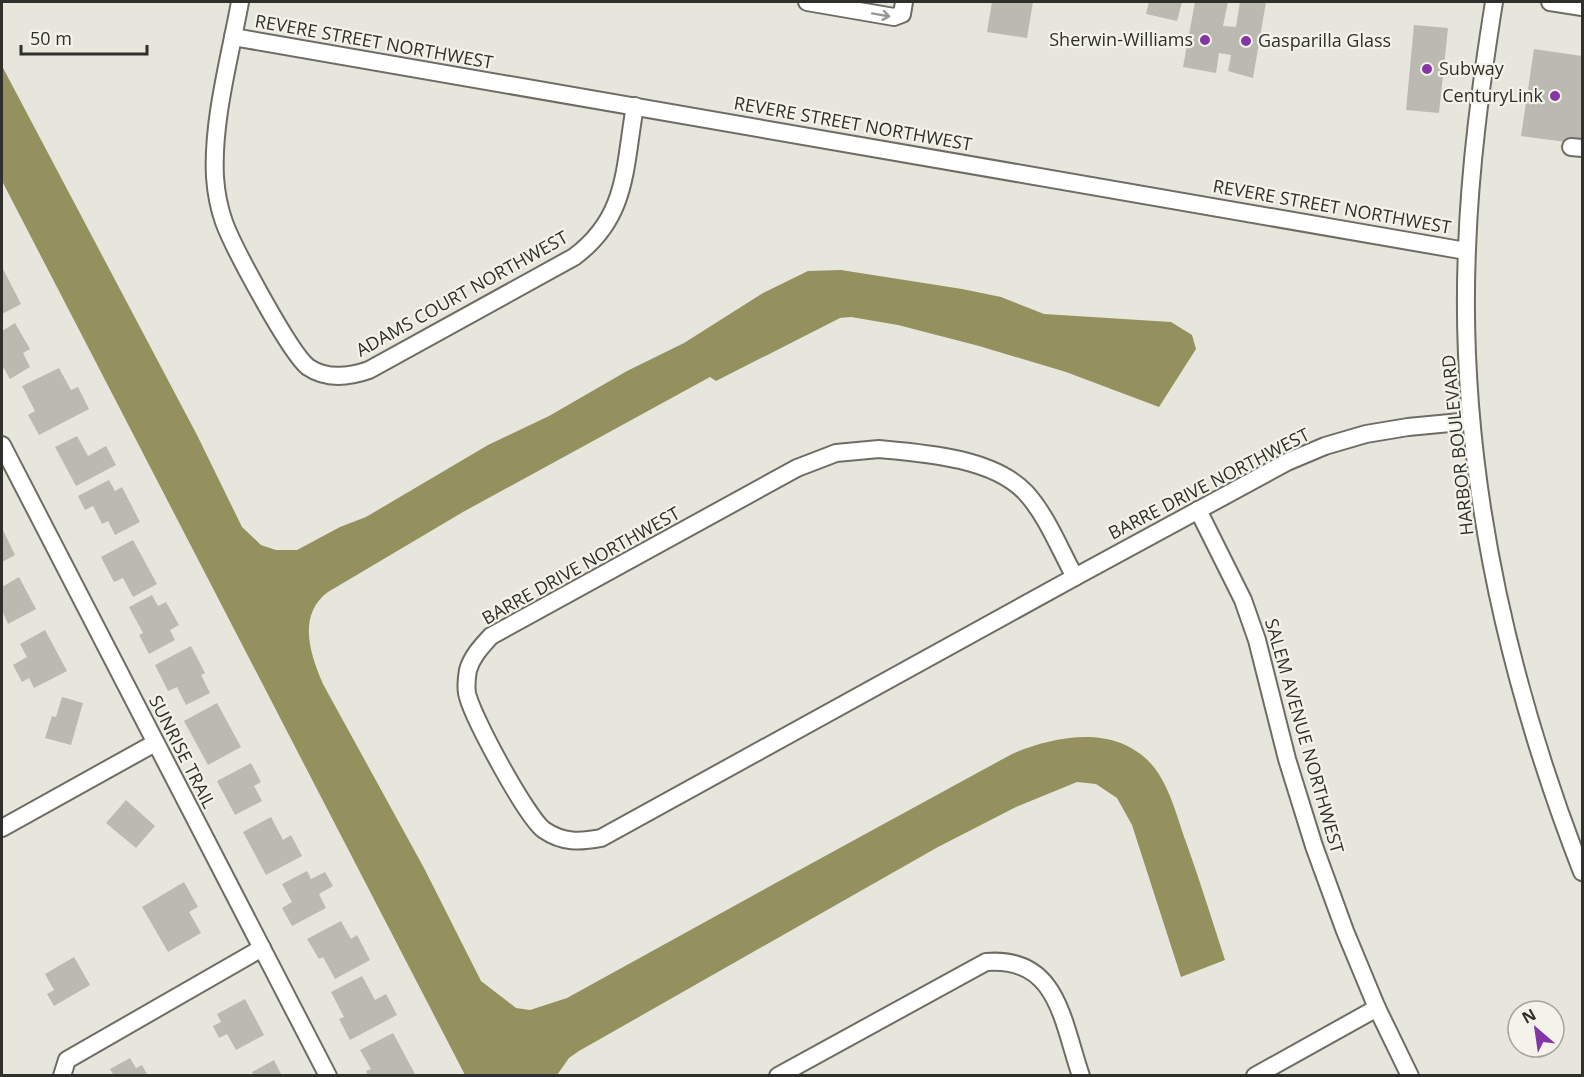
<svg xmlns="http://www.w3.org/2000/svg" width="1584" height="1077" font-family="'Open Sans',sans-serif">
	<rect width="100%" height="100%" fill="#e7e6dc"/>
	<path fill="#95915f" d="M2 66 197 435 242 527 261 545 276 550H297L340 527 366 517 488 445 549 416 627 371 684 343 763 293 808 271 841 270 962 289 1001 297 1044 314 1171 322 1192 335 1196 349 1159 407 1066 372 979 346 898 325 851 317 840 318 716 381 710 377 463 512 328 592C297 615 310 654 323 684L424 868 481 981 516 1008 530 1010 567 998C715 916 863 835 1012 754 1057 735 1117 724 1153 766 1170 787 1177 817 1186 842 1200 881 1212 920 1225 960L1181 977 1132 825 1117 798 1096 784 1077 782 1016 807 938 847 579 1051 569 1058 557 1075H465L2 181Z"/>
	<g fill="#babab0">
		<path d="M992 2H1033L1027 38 987 32Z"/>
		<path d="M1149 2H1182L1177 21 1146 14Z"/>
		<path d="M1195 2H1228L1223 26 1236 27 1240 2H1266L1253 78 1228 71 1231 55 1219 53 1216 73 1183 67Z"/>
		<path d="M1414 25 1448 28 1439 113 1406 110Z"/>
		<path d="M1534 49 1582 56V144L1521 136Z"/>
		<path d="M2 267 21 304 2 314Z"/>
		<path d="M15 323 30 349 23 353 30 367 10 379 2 365V331Z"/>
		<path d="M59 368 71 390 78 387 89 409 39 435 28 415 35 411 22 386Z"/>
		<path d="M77 436 88 456 106 446 116 465 76 486 55 447Z"/>
		<path d="M109 480 115 491 122 487 140 522 115 535 108 521 102 524 93 506 85 510 78 496Z"/>
		<path d="M2 528 15 555 2 562Z"/>
		<path d="M133 540 157 584 133 597 123 578 114 582 101 557Z"/>
		<path d="M19 577 36 609 8 624 2 610V587Z"/>
		<path d="M152 595 158 606 166 602 179 625 170 630 175 640 149 654 139 635 143 633 129 607Z"/>
		<path d="M45 630 67 671 34 688 29 678 22 682 13 665 27 657 20 644Z"/>
		<path d="M191 646 205 673 201 675 210 693 186 705 177 687 168 691 155 665Z"/>
		<path d="M62 697 83 703 71 745 45 738 52 716 56 717Z"/>
		<path d="M217 703 241 747 208 765 184 721Z"/>
		<path d="M251 763 261 782 254 786 262 801 235 815 217 781Z"/>
		<path d="M126 800 155 826 136 848 106 823Z"/>
		<path d="M271 817 283 840 291 835 302 856 266 875 243 832Z"/>
		<path d="M307 871 311 879 325 872 333 886 319 894 326 908 292 926 282 908 292 902 282 884Z"/>
		<path d="M184 882 198 907 189 912 201 933 168 952 142 907Z"/>
		<path d="M341 921 351 939 357 935 370 960 335 979 323 957 319 959 307 939Z"/>
		<path d="M74 957 90 985 54 1006 47 994 54 990 45 974Z"/>
		<path d="M362 976 375 1000 386 994 397 1015 350 1040 339 1019 344 1017 331 992Z"/>
		<path d="M245 999 264 1035 236 1050 227 1034 219 1038 213 1026 221 1022 217 1014Z"/>
		<path d="M393 1033 415 1074 368 1076 366 1071 371 1069 360 1050Z"/>
		<path d="M130 1058 136 1068 142 1065 148 1076H114L110 1069Z"/>
		<path d="M274 1060 282 1076H254L252 1072Z"/>
	</g>
	<g fill="none" stroke-linecap="round" stroke-linejoin="round">
		<defs>
			<g id="minor">
				<path d="M240 2C230 57 212 121 215 177 216 192 219 208 224 222 233 247 290 353 308 367 327 380 349 377 369 370L574 257C628 217 624 168 635 106"/>
				<path d="M807 2 894 17 902 14 904 2"/>
				<path d="M1494 2C1481 84 1470 165 1467 249 1458 463 1505 674 1582 872"/>
				<path d="M1550 2 1582 7"/>
				<path d="M233 37 1466 251"/>
				<path d="M1571 147 1582 148"/>
				<path d="M2 445 328 1076"/>
				<path d="M879 449C924 453 994 458 1026 493 1047 516 1060 550 1075 577L601 838C580 842 563 843 544 830 527 818 471 715 467 693 466 687 467 676 468 670 472 656 482 646 491 636L797 468 836 453Z"/>
				<path d="M1198 510 1243 600 1257 640 1287 759 1314 846 1345 931 1377 1008 1410 1076"/>
				<path d="M1075 577 1287 462 1325 446 1366 434 1408 427 1471 421"/>
				<path d="M2 828 155 743"/>
				<path d="M62 1076 67 1060 262 948"/>
				<path d="M778 1076 986 962C1058 956 1062 1021 1081 1076"/>
				<path d="M1255 1076 1377 1008"/>
			</g>
		</defs>
		<use href="#minor" stroke="#6d6d64" stroke-width="20"/>
		<use href="#minor" stroke="#fff" stroke-width="16"/>
	</g>
	<defs><path id="oneway-shaft" d="M-6 0H5M1.5-3L5.5 0L1.5 3" fill="none" stroke-width="1.6" stroke-linecap="round" stroke-linejoin="round" transform="scale(1.5)"/></defs>
	<use stroke="#979795" href="#oneway-shaft" transform="translate(881 15) rotate(10)"/>
	<g fill="#8435a6" stroke="#f4f3ea" stroke-width="2">
		<circle cx="1205" cy="40" r="6"/>
		<circle cx="1246" cy="41" r="6"/>
		<circle cx="1427" cy="69" r="6"/>
		<circle cx="1555" cy="96" r="6"/>
	</g>
	<g text-anchor="middle" stroke-width="4.5" stroke-linejoin="round" paint-order="stroke">
		<g font-size="18" fill="#2f2f2b" stroke="#f4f3ea" text-anchor="end">
			<text x="1193" y="46">Sherwin-Williams</text>
			<text x="1258" y="47" text-anchor="start">Gasparilla Glass</text>
			<text x="1439" y="75" text-anchor="start">Subway</text>
			<text x="1543" y="102">CenturyLink</text>
		</g>
		<g font-size="18" fill="#2f2f2b" stroke="#f4f3ea">
			<text transform="translate(374 42) rotate(10)" y="6">REVERE STREET NORTHWEST</text>
			<text transform="translate(853 124) rotate(10)" y="6">REVERE STREET NORTHWEST</text>
			<text transform="translate(1332 207) rotate(10)" y="6">REVERE STREET NORTHWEST</text>
			<text transform="translate(462 294) rotate(-29)" y="6">ADAMS COURT NORTHWEST</text>
			<text transform="translate(1458 445) rotate(-96)" y="6">HARBOR BOULEVARD</text>
			<text transform="translate(1209 484) rotate(-27)" y="6">BARRE DRIVE NORTHWEST</text>
			<text transform="translate(581 566) rotate(-29)" y="6">BARRE DRIVE NORTHWEST</text>
			<text transform="translate(1304 736) rotate(74)" y="6">SALEM AVENUE NORTHWEST</text>
			<text transform="translate(182 752) rotate(63)" y="6">SUNRISE TRAIL</text>
		</g>
	</g>
	<rect width="1584" height="1077" fill="none" stroke="#2f2f2b" stroke-width="6"/>
	<g transform="translate(1536 1029) rotate(331)"><circle r="28" fill="#f4f3ea" stroke="#a5a59e" stroke-width="1.5"/>
	<path d="M0-4.5L10 22L0 15L-10 22Z" fill="#8435a6"/>
	<text y="-9" font-size="16" font-weight="bold" text-anchor="middle" fill="#2f2f2b">N</text>
	</g>
	<path d="M21 45v9h126v-9" fill="none" stroke="#2f2f2b" stroke-width="3"/>
	<text x="30" y="45" font-size="18" fill="#2f2f2b" stroke="#f4f3ea" stroke-width="4.5" paint-order="stroke">50 m</text>
</svg>
